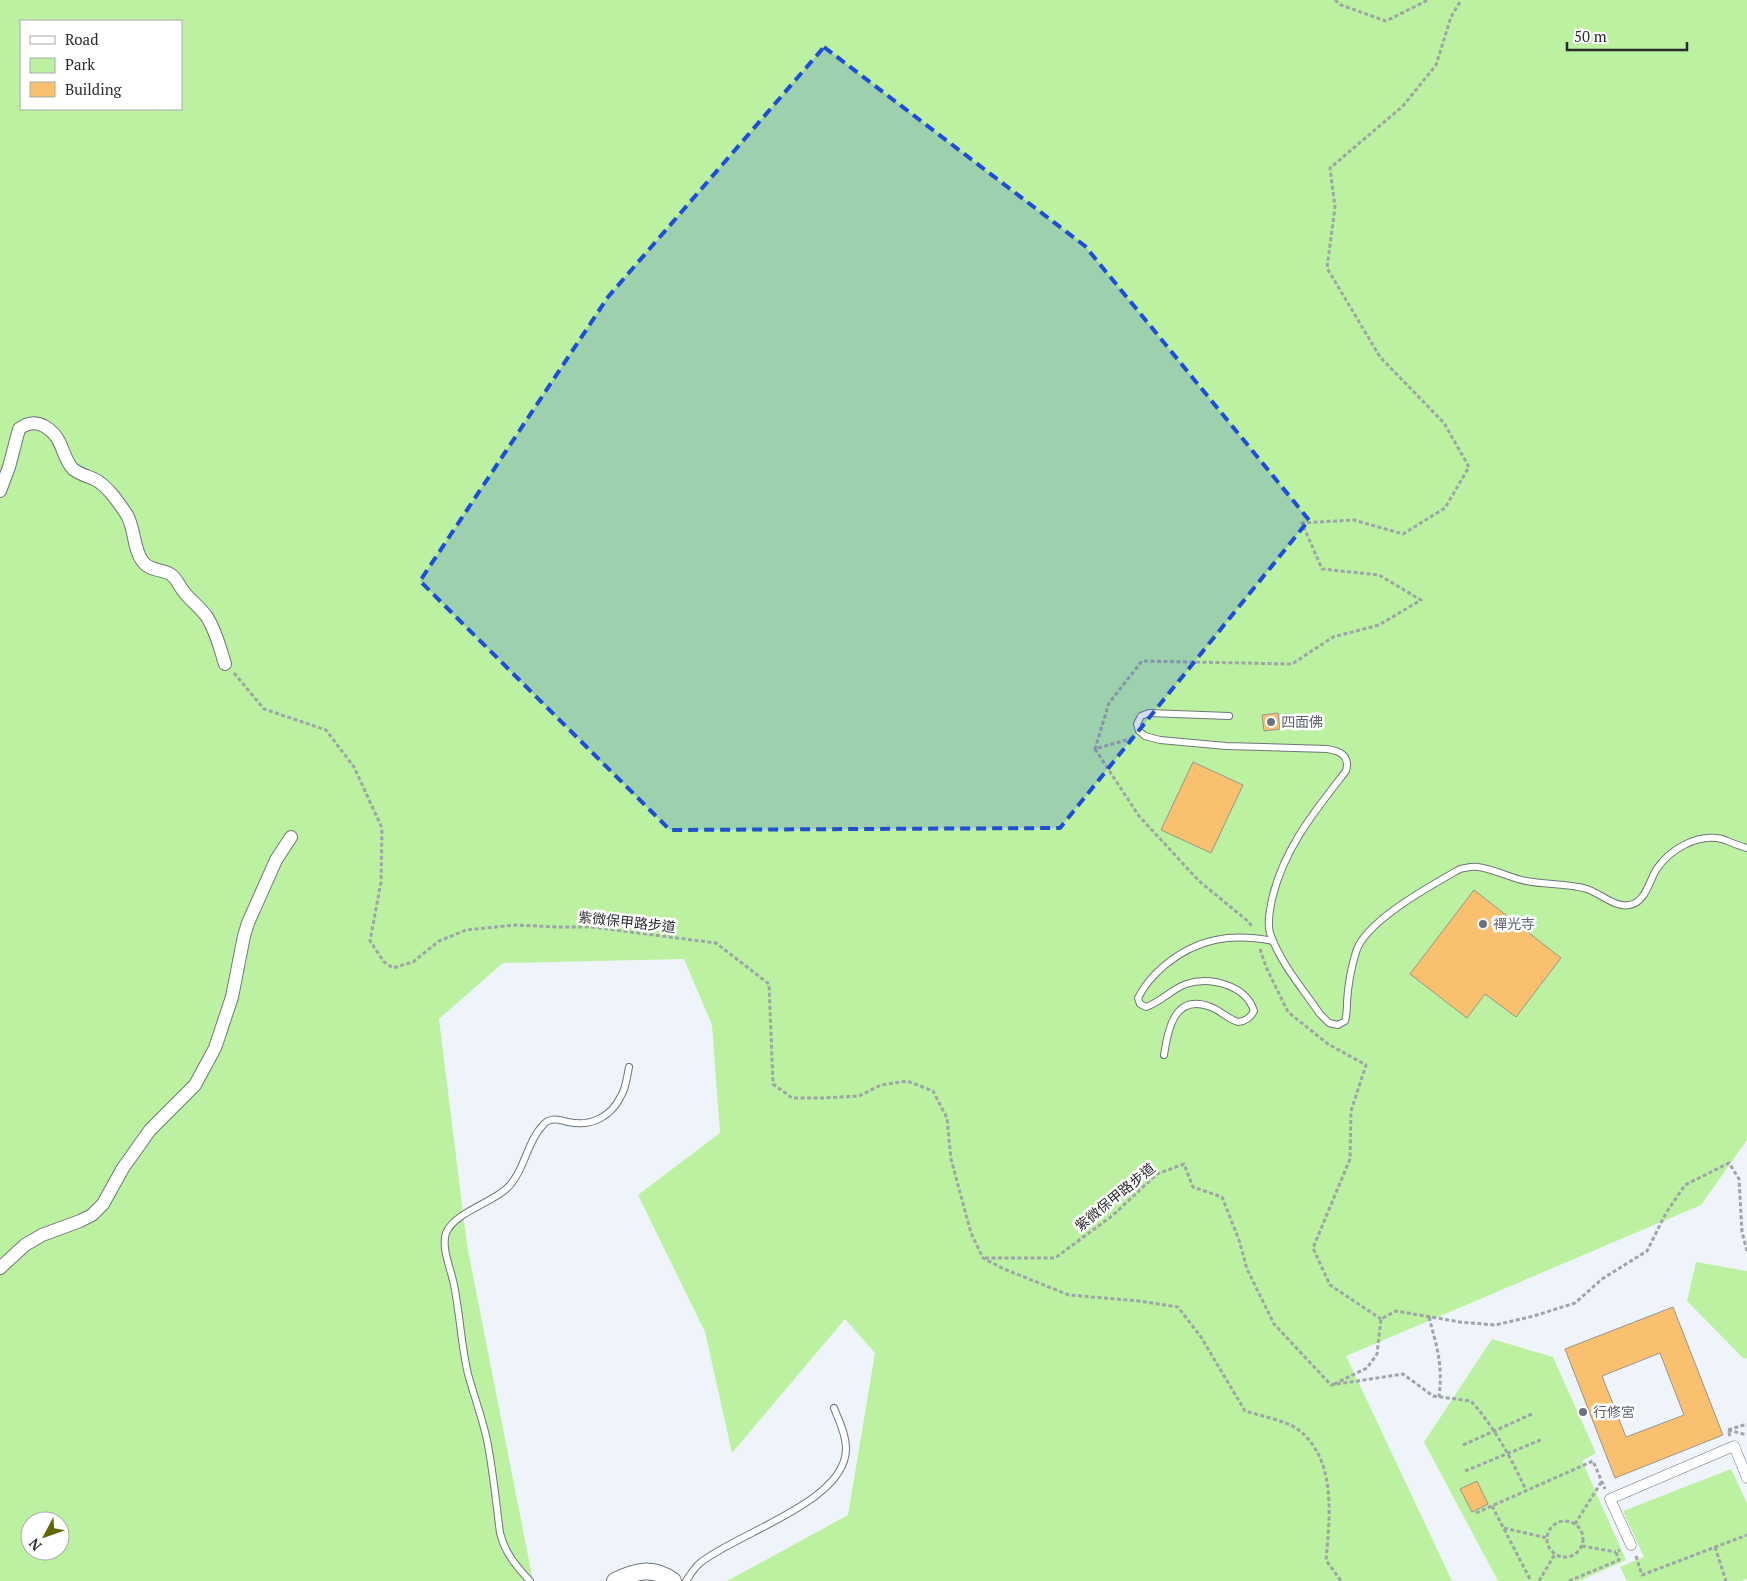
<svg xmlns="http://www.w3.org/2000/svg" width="1747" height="1581" font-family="'PT Serif','Noto Sans TC',serif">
	<rect width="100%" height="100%" fill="#eef4f9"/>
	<g fill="#bdf1a2" fill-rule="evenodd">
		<path d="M0 0H1747V1140L1701 1205 1346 1356 1452 1581H727L848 1515 875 1353 845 1319 732 1453 705 1332 638 1195 720 1133 712 1025 684 959 503 963 439 1019 467 1245 533 1581H0ZM21 21H181V109H21ZM30 1521H60V1551H30Z"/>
		<path d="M1696 1262 1747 1271V1358L1744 1359 1687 1301Z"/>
		<path d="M1492 1339 1553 1357 1596 1453 1582 1461 1626 1560 1579 1581H1498L1424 1442Z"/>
		<path d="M1731 1469 1747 1503V1579L1741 1581H1627L1620 1567 1644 1557 1623 1511Z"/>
	</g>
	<g fill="#f9c16f" stroke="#97948f" fill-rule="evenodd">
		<path d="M1278 713 1280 729 1264 731 1262 715Z"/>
		<path d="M1193 762 1243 785 1211 853 1161 830Z"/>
		<path d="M1474 890 1561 958 1516 1017 1485 994 1467 1018 1410 974Z"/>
		<path d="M1673 1307 1723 1435 1615 1478 1565 1349ZM1660 1353 1684 1415 1626 1437 1602 1376Z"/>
		<path d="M1477 1481 1488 1504 1472 1512 1460 1489Z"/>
	</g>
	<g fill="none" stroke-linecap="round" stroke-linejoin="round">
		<defs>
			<g id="service">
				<path d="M1229 716 1149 713 1141 716 1137 724 1139 731 1145 736 1160 740 1226 746 1327 749C1341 751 1350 756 1346 771 1315 811 1284 848 1272 899 1270 910 1267 922 1270 933 1280 963 1303 989 1320 1014L1329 1023 1338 1025 1345 1021C1347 1014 1347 1008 1347 1002 1348 985 1351 968 1356 952 1365 921 1432 885 1460 869 1466 868 1472 866 1478 867 1494 869 1510 878 1526 881 1546 885 1568 883 1587 889 1600 893 1615 908 1629 905 1645 903 1649 882 1656 870 1669 850 1697 833 1722 839 1730 842 1739 846 1747 848"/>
				<path d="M1164 1055C1168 1028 1175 993 1211 1007 1221 1011 1228 1019 1238 1022 1246 1021 1250 1018 1254 1011 1246 985 1210 976 1186 984 1172 989 1161 1002 1146 1007L1140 1004 1138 998C1145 984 1153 975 1165 965 1198 938 1231 933 1273 941"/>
				<path d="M530 1581C516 1566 505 1553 500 1533 496 1502 493 1470 487 1440 482 1417 474 1396 468 1374 461 1345 460 1314 454 1285 451 1269 441 1248 446 1233 454 1213 491 1203 506 1189 525 1172 526 1142 544 1124 551 1117 560 1120 568 1122 591 1127 611 1117 621 1096 626 1088 627 1077 629 1067"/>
				<path d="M686 1581C690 1575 695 1567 700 1563 736 1533 847 1502 846 1448 846 1434 839 1421 834 1408"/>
			</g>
			<path id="pedestrian" d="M1631 1545 1610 1499 1734 1446 1747 1478"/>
			<g id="minor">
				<path d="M0 491 9 467 19 429C27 423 35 421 44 426 65 438 60 455 73 469 79 474 87 476 94 479 107 485 119 503 127 515 135 529 133 549 143 562 150 571 161 569 170 574 177 578 179 586 184 592 191 601 201 608 207 617 216 631 220 648 225 664"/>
				<path d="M0 1268 25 1245 42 1235 80 1221 92 1215 103 1204 123 1168 150 1130 195 1085 215 1048 232 997 244 936 248 923 276 860 291 837"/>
			</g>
			<path id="tertiary" d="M615 1581C635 1571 653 1566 673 1581"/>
		</defs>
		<use href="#service" stroke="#707579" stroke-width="8"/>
		<use href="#pedestrian" stroke="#707579" stroke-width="11"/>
		<use href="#minor" stroke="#707579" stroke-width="14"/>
		<use href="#tertiary" stroke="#707579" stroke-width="18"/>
		<g stroke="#9fa4a7" stroke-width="3" stroke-dasharray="4 2.5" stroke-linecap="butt">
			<path d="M1335 0 1341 5 1386 21 1428 0"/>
			<path d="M234 673 264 709 326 730 354 767 382 828 381 882 370 941 384 962 393 968 413 962 439 941 466 930 515 925 557 927H592L716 943 769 984 773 1084 792 1098H823L859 1096 881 1085 907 1081 933 1091 947 1118 951 1159 971 1233 983 1258 1004 1269 1069 1295 1139 1301 1178 1307 1201 1337 1245 1411C1258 1415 1286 1421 1296 1428 1337 1457 1330 1516 1326 1560L1341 1581"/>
			<path d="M1133 738 1095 749 1109 703 1142 661 1292 664 1333 637 1379 625 1421 600 1379 575 1322 569 1302 523 1354 520 1403 534 1445 508 1469 467 1444 423 1380 357 1327 268 1335 207 1330 168 1403 106 1436 65 1451 17 1461 0"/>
			<path d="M1095 749 1139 816 1199 881 1249 922 1252 927"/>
			<path d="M1260 949 1266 967 1288 1012 1328 1044 1366 1065 1351 1111 1350 1159 1313 1248 1330 1285 1381 1319"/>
			<path d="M985 1258H1055L1112 1216 1157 1174 1184 1164 1193 1187 1222 1197 1239 1240 1247 1269 1274 1324 1331 1385 1403 1374 1433 1396 1471 1401C1495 1428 1511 1458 1526 1490"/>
			<path d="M1429 1317C1437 1348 1443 1364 1439 1397"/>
			<path d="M1334 1384 1367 1368 1377 1354 1381 1319 1396 1311 1460 1322 1495 1325 1534 1316 1575 1303 1602 1279 1647 1251 1666 1213 1685 1185 1729 1163 1739 1179 1742 1232 1747 1251"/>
			<path d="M1728 1430 1747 1435"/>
			<path d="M1730 1436 1728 1430 1747 1424"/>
			<path d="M1463 1445 1532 1414"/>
			<path d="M1465 1471 1543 1439"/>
			<path d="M1492 1506 1531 1581"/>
			<path d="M1476 1513 1593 1461 1605 1489"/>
			<circle cx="1565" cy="1539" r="18"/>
			<path d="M1575 1524 1602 1481"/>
			<path d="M1504 1528 1547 1538"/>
			<path d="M1582 1546 1616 1552"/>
			<path d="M1715 1547 1726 1581"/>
			<path d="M1636 1556 1642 1575 1747 1535"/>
			<path d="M1539 1581 1555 1554"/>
			<path d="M1569 1581 1619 1560 1616 1552 1620 1550"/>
		</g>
		<use href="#service" stroke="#fff" stroke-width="6"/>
		<use href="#pedestrian" stroke="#fff" stroke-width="10"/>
		<use href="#minor" stroke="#fff" stroke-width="12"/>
		<use href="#tertiary" stroke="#fff" stroke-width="16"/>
	</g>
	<path fill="#1d4ed8" fill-opacity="0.2" stroke="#1d4ed8" stroke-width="4" stroke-dasharray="10 6" stroke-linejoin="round" d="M824 47 1085 246 1309 520 1060 828 670 830 420 581 608 297Z"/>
	<g fill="#6b7280" stroke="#fff" stroke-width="2">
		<circle cx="1271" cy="722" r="5"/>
		<circle cx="1483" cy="924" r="5"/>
		<circle cx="1583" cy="1412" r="5"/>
	</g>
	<g text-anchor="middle" stroke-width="5" stroke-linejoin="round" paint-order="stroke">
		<g font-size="14" fill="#5b616d" stroke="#fff" text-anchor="start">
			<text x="1281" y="727">四面佛</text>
			<text x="1493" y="929">禪光寺</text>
			<text x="1593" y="1417">行修宮</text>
		</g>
		<g font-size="14" fill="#282a2c" stroke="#fff">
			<text transform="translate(627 922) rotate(6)" y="5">紫微保甲路步道</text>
			<text transform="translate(1115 1197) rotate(-39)" y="5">紫微保甲路步道</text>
		</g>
	</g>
	<rect x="20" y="20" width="162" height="90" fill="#ffffff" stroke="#a9aaab"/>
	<rect x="30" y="36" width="25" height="8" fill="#ffffff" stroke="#a9aaab"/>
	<text x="65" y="45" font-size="15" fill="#282a2c">Road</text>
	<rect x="30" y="58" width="25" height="15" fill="#bdf1a2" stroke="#a9aaab"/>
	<text x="65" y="70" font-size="15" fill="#282a2c">Park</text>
	<rect x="30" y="82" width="25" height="15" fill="#f9c16f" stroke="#a9aaab"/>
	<text x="65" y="95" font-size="15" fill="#282a2c">Building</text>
	<g transform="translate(45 1536) rotate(229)"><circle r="24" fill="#ffffff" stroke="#a9aaab"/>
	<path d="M0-4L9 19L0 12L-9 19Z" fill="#626500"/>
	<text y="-8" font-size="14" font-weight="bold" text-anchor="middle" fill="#282a2c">N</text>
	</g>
	<path d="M1567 42v8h120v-8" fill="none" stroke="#282a2c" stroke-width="2.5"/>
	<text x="1574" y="42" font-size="15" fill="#282a2c" stroke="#ffffff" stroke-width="4" paint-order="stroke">50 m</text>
</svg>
